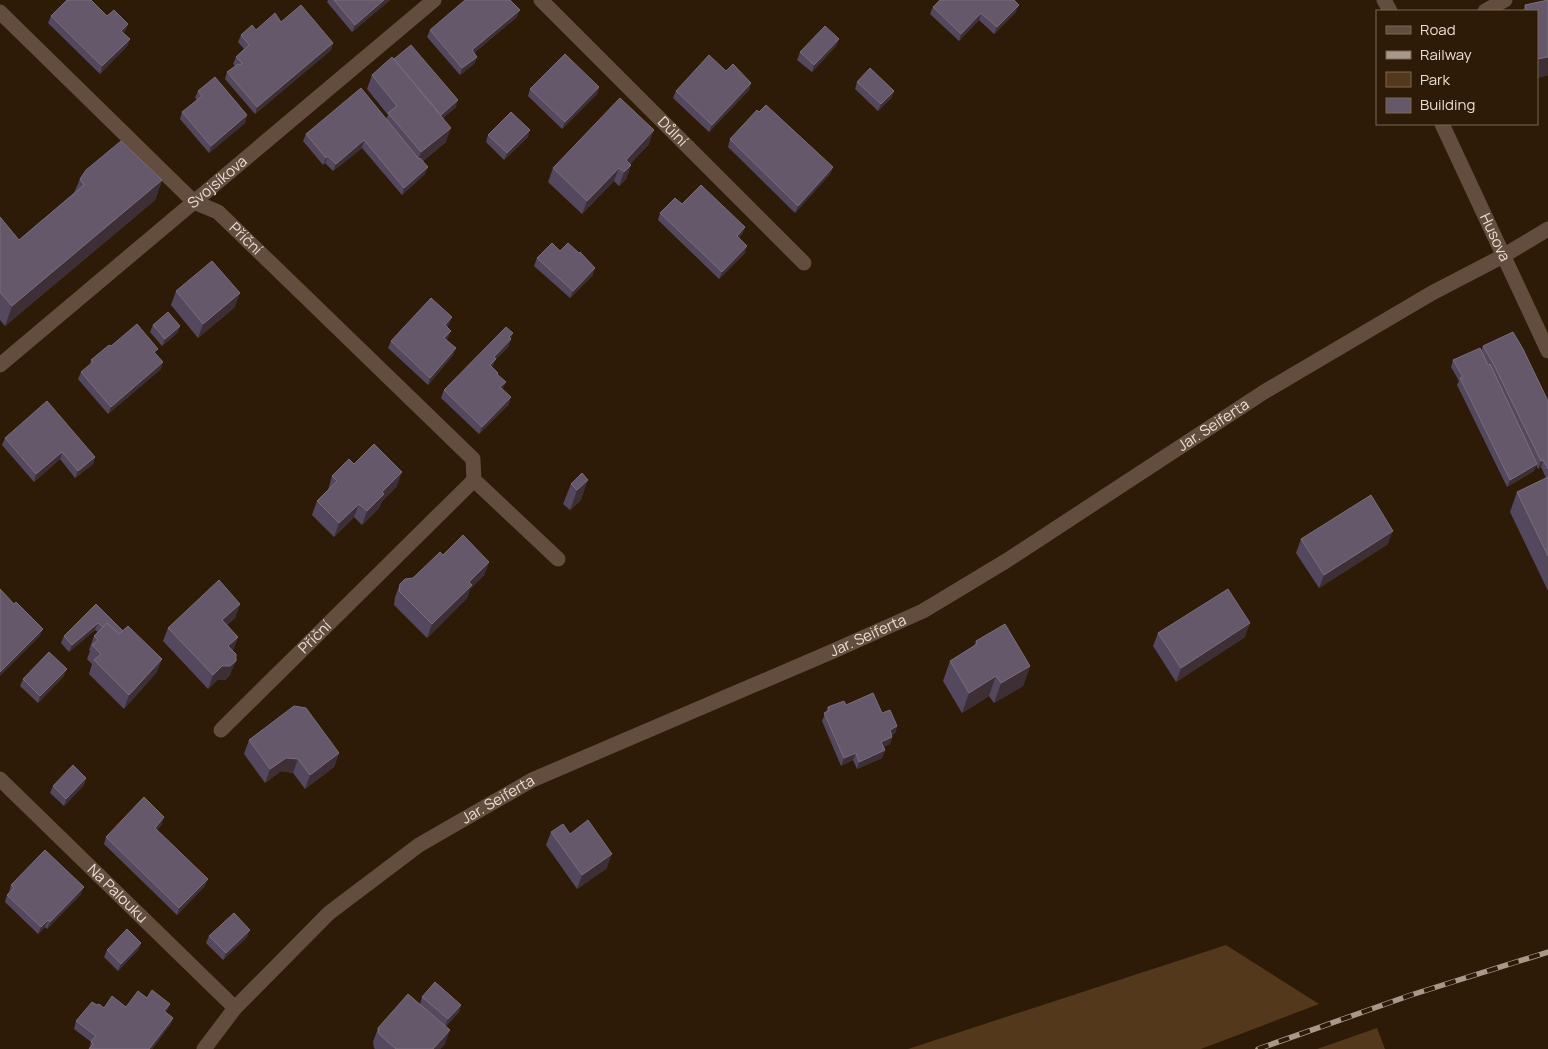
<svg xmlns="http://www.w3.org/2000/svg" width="1548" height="1049" font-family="Manrope,sans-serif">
	<rect width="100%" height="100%" fill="#2d1a07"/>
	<g fill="#54381b">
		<path d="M1226 945 1319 1004 1201 1049H908Z"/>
		<path d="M1377 1028 1385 1049H1317Z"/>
	</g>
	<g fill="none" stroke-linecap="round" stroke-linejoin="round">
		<g stroke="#624d3f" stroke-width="15">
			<path id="s1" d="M541 0 804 263"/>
			<path d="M1384 0 1390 11"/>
			<path d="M1485 11 1505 0"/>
			<path id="s2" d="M0 12 194 202 218 212 473 459 474 480 558 559"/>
			<path id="s3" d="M1442 124 1548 351"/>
			<path id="s4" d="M0 365 434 0"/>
			<path id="s5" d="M221 730 474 480"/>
			<path id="s6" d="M0 779 235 1008"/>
			<path id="s7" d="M204 1049 235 1008 329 913 419 845 532 780 831 652 923 611 1006 561 1264 392 1432 293 1503 256 1548 229"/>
		</g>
		<defs>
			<path id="rail" d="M1258 1049 1411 995 1548 952"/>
		</defs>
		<use href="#rail" stroke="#a8988a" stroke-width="5.5"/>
		<use href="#rail" stroke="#2d1a07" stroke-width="4" stroke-dasharray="11" stroke-linecap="butt"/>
	</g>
	<g fill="#54485f">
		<path d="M328 0H390L352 32 327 2Z"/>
		<path d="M1548 0V75L1537 78V11H1523L1525 5Z"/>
		<path d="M933 7 1016 12 994 34 979 20 959 41 930 14Z"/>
		<path d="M51 16H107L128 24 125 31 123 33 130 39 127 46 100 74 48 23Z"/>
		<path d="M517 17 474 53 477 57 474 64 460 75 427 37 430 30Z"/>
		<path d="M281 22 333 43 331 50 255 114 225 79 227 72 235 66 233 64 236 57 244 49 238 42 241 35 256 30Z"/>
		<path d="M839 39 836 46 812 72 797 60 800 52Z"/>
		<path d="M394 59 456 107 443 118 446 142 423 161 425 174 402 195 362 148 333 171 325 163 323 165 303 141 306 134 386 119 388 115 367 89 372 75Z"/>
		<path d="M726 71 751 83 749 90 709 132 673 98 676 91Z"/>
		<path d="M857 82 894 91 891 98 878 111 855 89Z"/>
		<path d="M599 87 597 94 562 129 528 96 530 89Z"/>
		<path d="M198 91 247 115 245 123 209 153 180 119 182 112 197 100 195 98Z"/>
		<path d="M488 135 528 137 504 160 486 142Z"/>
		<path d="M730 139 833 167 830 174 795 213 728 147Z"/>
		<path d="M649 144 630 164 631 165 626 179 619 186 614 181 582 214 548 182 553 168Z"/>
		<path d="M80 179 162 180 155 200 5 326 0 320V217L19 240 74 193Z"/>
		<path d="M682 204 745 227 742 234 739 238 745 253 719 279 658 220 660 213Z"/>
		<path d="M560 251 579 253 593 275 570 298 534 266 537 258Z"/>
		<path d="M176 291 235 307 198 338 171 305Z"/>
		<path d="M449 324 447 327 448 338 446 340 453 355 428 385 388 348 391 341Z"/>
		<path d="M153 325 180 326 177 333 162 346 150 332Z"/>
		<path d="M111 346 156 354 161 369 108 414 78 379 81 372 90 365 91 360Z"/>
		<path d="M509 346 495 360 492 367 498 373 497 375 509 404 479 434 441 398 444 390Z"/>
		<path d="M1483 346 1548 401V591L1510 512 1517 492 1546 478 1541 467 1538 469 1536 465 1534 471 1507 487 1457 385 1459 381 1451 367 1453 360 1481 351Z"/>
		<path d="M5 438 95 457 93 464 75 478 60 459 34 482 2 445Z"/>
		<path d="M354 464 397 486 382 501 379 508 362 525 354 517 334 537 312 515 317 501 328 490 332 476Z"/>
		<path d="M582 473 581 500 570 510 563 504 571 484Z"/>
		<path d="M1301 539 1388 544 1319 588 1296 553Z"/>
		<path d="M443 555 489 562 484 575 470 589 467 598 427 638 394 605 395 597 400 584 413 578Z"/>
		<path d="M96 604 123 631 162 659 156 673 124 709 89 674 92 664 87 659 90 651 89 650 94 636 98 632 95 630 69 652 61 643 64 636Z"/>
		<path d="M240 604 235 618 227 625 238 637 233 650 230 675 225 680H217L208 689 163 641 168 628Z"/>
		<path d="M1158 633 1245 637 1176 682 1153 646Z"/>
		<path d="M976 641 1030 666 1023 686 994 703 989 696 962 713 943 681 950 661 974 646Z"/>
		<path d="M64 676 38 703 20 686 23 679Z"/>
		<path d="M846 705 882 713 897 726 895 733 892 735V737L890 744 883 747 885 750 882 758 857 769 853 760 841 766 822 721 828 707Z"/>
		<path d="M249 740 339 753 334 767 305 789 293 773 281 771 265 783 244 754Z"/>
		<path d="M86 778 84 785 64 806 50 793 53 786Z"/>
		<path d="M162 824 157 830 205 886 177 915 104 844 106 837Z"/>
		<path d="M551 832 570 834 607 868 577 889 546 845Z"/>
		<path d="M11 885 81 894 47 929 45 927 38 934 5 902 7 895 9 892Z"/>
		<path d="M209 936 247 937 223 960 206 943Z"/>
		<path d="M141 943 138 950 118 971 104 957 107 950Z"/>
		<path d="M422 997 461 1005 459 1012 446 1026 445 1044 440 1049H375L374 1048 373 1042 378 1028 420 1004Z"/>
		<path d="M147 998 170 1004 166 1012 173 1018 170 1025 152 1049H89L91 1042 74 1029 76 1021 97 1005 104 1008 126 1007Z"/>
	</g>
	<g fill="#3e2f36">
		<path d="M384 0H390L352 32 355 25Z"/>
		<path d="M1019 5 1016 12 994 34 997 27Z"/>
		<path d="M520 10 517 17 469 57 472 50Z"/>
		<path d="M981 13 979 20 959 41 961 34Z"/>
		<path d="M128 24 125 31 118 38 121 31Z"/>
		<path d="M130 39 127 46 100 74 102 66Z"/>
		<path d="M839 39 836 46 812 72 814 65Z"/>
		<path d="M333 43 331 50 255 114 257 107Z"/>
		<path d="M477 57 474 64 460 75 462 68Z"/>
		<path d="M1548 57V75L1537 78V59Z"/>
		<path d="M751 83 749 90 709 132 712 125Z"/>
		<path d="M599 87 597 94 562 129 565 122Z"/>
		<path d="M894 91 891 98 878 111 881 104Z"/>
		<path d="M458 100 456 107 435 125 437 118Z"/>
		<path d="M247 115 245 123 209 153 211 146Z"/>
		<path d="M451 128 446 142 416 166 421 152Z"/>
		<path d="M530 130 528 137 504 160 507 153Z"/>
		<path d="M654 130 649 144 623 171 626 160Z"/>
		<path d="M364 140 362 148 333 171 336 164Z"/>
		<path d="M328 156 325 163 323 165 326 158Z"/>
		<path d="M631 165 626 179 619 186 624 172Z"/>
		<path d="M428 167 425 174 402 195 404 188Z"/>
		<path d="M833 167 830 174 795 213 798 206Z"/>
		<path d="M619 168 614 181 582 214 587 201Z"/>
		<path d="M162 180 155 200 5 326 12 306Z"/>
		<path d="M745 227 742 234 734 243 737 236Z"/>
		<path d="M747 246 745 253 719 279 722 272Z"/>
		<path d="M595 268 593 275 570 298 573 291Z"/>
		<path d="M240 293 235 307 198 338 203 324Z"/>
		<path d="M452 317 449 324 442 332 445 325Z"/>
		<path d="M180 326 177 333 162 346 165 339Z"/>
		<path d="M451 331 448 338 442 345 444 338Z"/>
		<path d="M513 333 509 346 495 360 493 366 487 372 494 357Z"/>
		<path d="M456 348 453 355 428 385 430 378Z"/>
		<path d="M163 362 161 369 108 414 111 407Z"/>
		<path d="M506 382 503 389 500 387Z"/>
		<path d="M511 397 509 404 479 434 482 427Z"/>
		<path d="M62 452 60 459 34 482 36 474Z"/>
		<path d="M95 457 93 464 75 478 78 471Z"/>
		<path d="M1543 460 1541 467 1538 469 1541 461Z"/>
		<path d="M1537 464 1534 471 1507 487 1510 480Z"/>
		<path d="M402 472 397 486 382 501 379 508 362 525 367 511 382 492Z"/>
		<path d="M588 480 581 500 570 510 577 490Z"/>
		<path d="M359 504 354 517 334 537 339 523Z"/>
		<path d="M1393 531 1388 544 1319 588 1324 575Z"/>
		<path d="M489 562 484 575 470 589 467 598 427 638 432 624 469 582Z"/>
		<path d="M240 604 235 618 217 634 222 620Z"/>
		<path d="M98 623 95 630 69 652 72 645Z"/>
		<path d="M1250 623 1245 637 1176 682 1181 668Z"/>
		<path d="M43 629 40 636 0 676V672Z"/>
		<path d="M238 637 233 651 228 646Z"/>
		<path d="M162 659 156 673 124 709 129 695Z"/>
		<path d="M236 661 230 675 225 680H217L208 689 213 675 222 666Z"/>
		<path d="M1030 666 1023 686 994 703 1001 683Z"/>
		<path d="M67 669 64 676 38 703 40 696Z"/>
		<path d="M996 676 989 696 962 713 969 693Z"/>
		<path d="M897 726 895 733 887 737 890 730Z"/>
		<path d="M892 737 890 744 878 749 881 742Z"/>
		<path d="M885 750 882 758 857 769 859 762Z"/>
		<path d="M339 753 334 767 305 789 310 775Z"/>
		<path d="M856 753 853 760 841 766 844 758Z"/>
		<path d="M286 758 298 759 293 773 281 771 265 783 270 769Z"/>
		<path d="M86 778 84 785 64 806 66 799Z"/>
		<path d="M164 817 162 824 152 835 155 828Z"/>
		<path d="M612 854 607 868 577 889 582 875Z"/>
		<path d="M208 879 205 886 177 915 179 908Z"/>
		<path d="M84 887 81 894 47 929 50 922Z"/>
		<path d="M48 920 45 927 38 934 41 927Z"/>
		<path d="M250 930 247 937 223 960 226 953Z"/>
		<path d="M141 943 138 950 118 971 121 964Z"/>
		<path d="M170 1004 167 1011 162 1018 164 1011Z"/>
		<path d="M461 1005 459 1012 445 1026 448 1019Z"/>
		<path d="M173 1018 170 1025 152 1049H149Z"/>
		<path d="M450 1030 445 1044 440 1049H433Z"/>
	</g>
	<g fill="#65586b" stroke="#7a6d7b">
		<path d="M67 0H91L107 16 114 10 128 24 121 31 130 39 102 66 51 16Z"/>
		<path d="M334 0H384L355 25Z"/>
		<path d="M465 0H510L520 10 472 50 477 57 462 68 430 30Z"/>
		<path d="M940 0H1014L1019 5 997 27 981 13 961 34 933 7Z"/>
		<path d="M1548 0V57L1537 59V11H1527L1525 5Z"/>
		<path d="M301 5 333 43 257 107 227 72 238 64 240 65 242 63 236 57 249 45 241 35 252 25 256 30 275 13 281 22Z"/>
		<path d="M825 26 839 39 814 65 800 52Z"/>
		<path d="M411 45 458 100 441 115 394 59Z"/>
		<path d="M565 54 599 87 565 122 530 89Z"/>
		<path d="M709 55 726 71 733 64 751 83 712 125 676 91Z"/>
		<path d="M392 57 451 128 421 152 388 113 397 106 372 75Z"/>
		<path d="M870 68 894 91 881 104 857 82Z"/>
		<path d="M215 77 247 115 211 146 182 112 202 96 198 91Z"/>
		<path d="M361 88 419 159 420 158 428 167 404 188 364 140 336 164 328 156 326 158 306 134Z"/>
		<path d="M620 98 654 130 626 160 631 165 624 172 619 168 587 201 553 168Z"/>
		<path d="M766 105 833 167 798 206 730 139 757 110 759 112Z"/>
		<path d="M511 112 530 130 507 153 488 135Z"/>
		<path d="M121 141 162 180 12 306 0 292V217L19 240 84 185 80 179 86 170Z"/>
		<path d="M701 185 745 227 737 236 747 246 722 272 660 213 675 198 682 204Z"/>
		<path d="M552 243 560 251 568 243 579 253 580 252 595 268 573 291 537 258Z"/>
		<path d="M212 261 240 293 203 324 176 291Z"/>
		<path d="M431 298 452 317 445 325 451 331 444 338 456 348 430 378 391 341Z"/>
		<path d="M168 312 180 326 165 339 153 325Z"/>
		<path d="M137 324 158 349 154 352 163 362 111 407 81 372 93 362 91 360 109 345 111 346Z"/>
		<path d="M506 327 513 333 509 337 511 339 494 357 496 359 490 365 498 373 497 374 506 382 500 387 511 397 482 427 444 390Z"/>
		<path d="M1513 332 1523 349 1548 401V469L1543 460 1541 461 1493 363 1483 346Z"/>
		<path d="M1480 348 1488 365 1490 364 1537 464 1510 480 1460 378 1463 377 1453 360Z"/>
		<path d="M47 401 95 457 78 471 62 452 36 474 5 438Z"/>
		<path d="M374 444 402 472 382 492 384 494 367 511 359 504 339 523 317 501 337 481 332 476 349 459 354 464Z"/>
		<path d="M582 473 588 480 577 490 571 484Z"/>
		<path d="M1548 477V556L1517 492Z"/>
		<path d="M1371 495 1393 531 1324 575 1301 539Z"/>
		<path d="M463 535 489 562 469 582 472 585 432 624 399 591 400 584 405 579 413 578 440 552 443 555Z"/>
		<path d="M219 580 240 604 222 620 238 637 228 646 236 654V661L230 666H222L213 675 168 628Z"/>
		<path d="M0 589 14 604 16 602 43 629 0 672Z"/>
		<path d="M1228 589 1250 623 1181 668 1158 633Z"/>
		<path d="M96 604 123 631 119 634 107 623 103 627 98 623 72 645 64 636Z"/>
		<path d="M107 623 119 634 128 626 162 659 129 695 94 660 101 654 92 645 98 640 94 636Z"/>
		<path d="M1005 624 1030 666 1001 683 996 676 969 693 950 661 977 644 976 641Z"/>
		<path d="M49 652 67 669 40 696 23 679Z"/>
		<path d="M873 693 882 713 890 710 897 726 890 730 892 737 881 742 885 750 859 762 856 753 844 758 824 713 829 711 828 707 844 701 846 705Z"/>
		<path d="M294 706 306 708 339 753 310 775 298 759 286 758 270 769 249 740Z"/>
		<path d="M73 765 86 778 66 799 53 786Z"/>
		<path d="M144 797 164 817 155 828 208 879 179 908 106 837Z"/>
		<path d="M588 820 612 854 582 875 551 832 563 824 570 834Z"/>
		<path d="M45 850 84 887 50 922 48 920 41 927 7 895 14 888 11 885Z"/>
		<path d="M234 913 250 930 226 953 209 936Z"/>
		<path d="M127 929 141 943 121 964 107 950Z"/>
		<path d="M435 982 461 1005 448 1019 422 997Z"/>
		<path d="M152 990 170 1004 164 1011 173 1018 149 1049H89L93 1044 91 1042 96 1036 76 1021 92 1002 97 1005 99 1004 104 1008 112 996 126 1007 138 991 147 998Z"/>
		<path d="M408 994 450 1030 433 1049H396L379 1034 378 1028Z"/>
	</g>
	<g text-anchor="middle" stroke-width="4.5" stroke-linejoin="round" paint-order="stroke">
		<g font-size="15" fill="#ebddd2" stroke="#2d1a07">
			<text dy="5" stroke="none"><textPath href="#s1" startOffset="186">Důlní</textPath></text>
			<text dy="5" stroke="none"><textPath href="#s4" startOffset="284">Svojsíkova</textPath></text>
			<text dy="5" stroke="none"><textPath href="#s3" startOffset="125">Husova</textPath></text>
			<text dy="5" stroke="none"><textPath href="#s2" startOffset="336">Příční</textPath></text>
			<text dy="5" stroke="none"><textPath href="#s7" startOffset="1199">Jar. Seiferta</textPath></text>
			<text dy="5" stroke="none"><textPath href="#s7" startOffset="794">Jar. Seiferta</textPath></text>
			<text dy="5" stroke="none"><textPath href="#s5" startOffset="132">Příční</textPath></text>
			<text dy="5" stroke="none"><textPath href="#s7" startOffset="389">Jar. Seiferta</textPath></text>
			<text dy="5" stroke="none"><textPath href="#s6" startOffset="164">Na Palouku</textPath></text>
		</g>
	</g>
	<rect x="1376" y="10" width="162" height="115" fill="#2d1a07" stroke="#796858"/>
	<rect x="1386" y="26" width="25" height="8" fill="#624d3f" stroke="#796858"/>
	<text x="1420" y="35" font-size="15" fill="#ebddd2">Road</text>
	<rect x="1386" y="51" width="25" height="8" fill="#a8988a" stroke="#796858"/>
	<text x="1420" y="60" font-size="15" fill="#ebddd2">Railway</text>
	<rect x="1386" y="72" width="25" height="15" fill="#54381b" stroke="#796858"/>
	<text x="1420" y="85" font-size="15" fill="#ebddd2">Park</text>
	<rect x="1386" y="98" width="25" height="15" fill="#65586b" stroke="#796858"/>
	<text x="1420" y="110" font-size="15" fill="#ebddd2">Building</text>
</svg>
